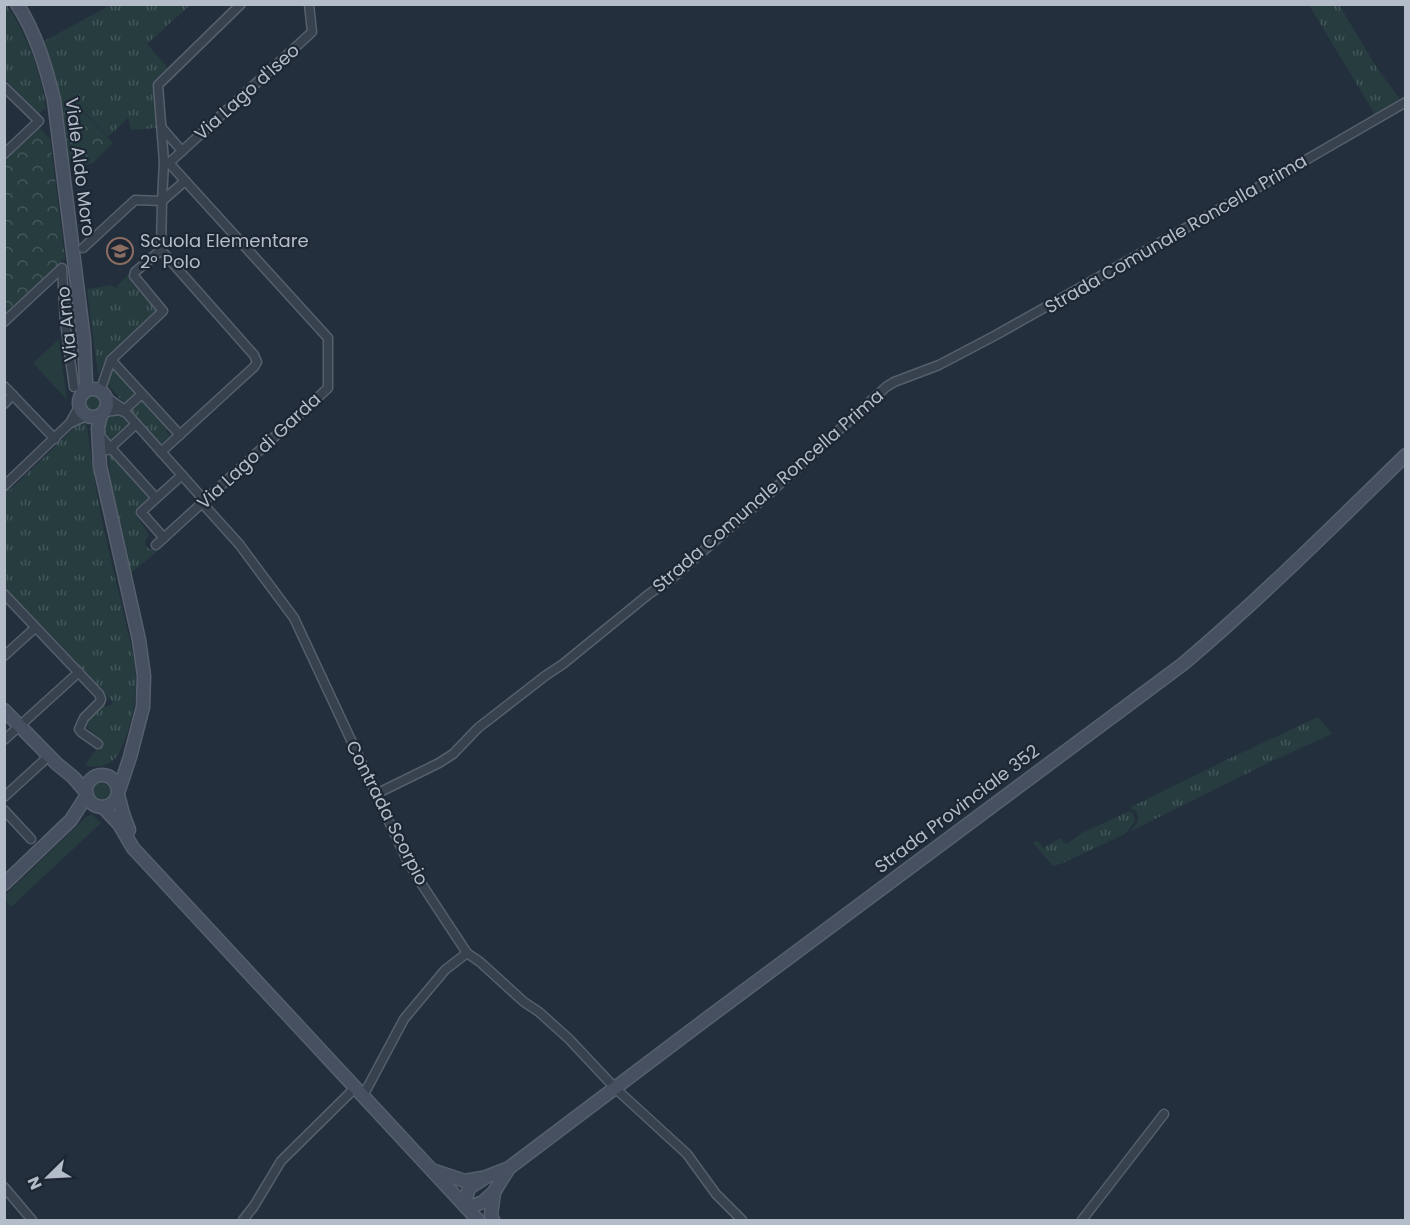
<svg xmlns="http://www.w3.org/2000/svg" width="1410" height="1225" font-family="Poppins,sans-serif">
	<defs>
		<pattern id="grass-tufts" width="24" height="20" patternUnits="userSpaceOnUse" patternTransform="scale(1.5)"><rect width="24" height="20" fill="#263c3f"/><path d="M3 7l-1-3M5 7V3M7 7l1-3M15 17l-1-3M17 17v-4M19 17l1-3" fill="none" stroke="#435659"/></pattern>
		<pattern id="forest-crowns" width="20" height="18" patternUnits="userSpaceOnUse" patternTransform="scale(1.5)"><rect width="20" height="18" fill="#263c3f"/><path d="M2 6a3 3 0 1 1 6 0M12 15a3 3 0 1 1 6 0" fill="none" stroke="#435659"/></pattern>
	</defs>
	<rect width="100%" height="100%" fill="#242f3e"/>
	<g fill="url(#grass-tufts)">
		<path d="M7 5C27 35 41 72 46 108L38 114 5 79 4 5Z"/>
		<path d="M111 5H190L147 44 168 68 155 79 156 128 131 130 128 118 108 137 75 102 63 112 57 80 44 41Z"/>
		<path d="M1309 5H1339L1377 68 1402 102 1376 116Z"/>
		<path d="M131 272 132 283 157 311 107 357 98 375 87 289 112 285 115 288Z"/>
		<path d="M114 365 139 393 126 405 107 384Z"/>
		<circle cx="93" cy="403" r="8"/>
		<path d="M143 396 170 426 166 431 169 435 172 432 171 435 162 443H160L129 409Z"/>
		<path d="M116 414 122 416 131 427 110 446 107 442 103 423 106 418Z"/>
		<path d="M82 422 85 423 87 425C91 459 96 492 103 525 110 556 117 587 125 618 129 639 136 660 136 681 136 701 132 721 125 739 117 761 110 769 85 766L96 749 98 750 103 741 85 726V722L102 705 105 707 111 705 113 702 84 673 85 671 43 627H41L5 588V492L8 489 10 490 73 429Z"/>
		<path d="M110 450 154 498 136 515 148 533V536L145 542 146 547 152 550 161 548 131 573 111 482 108 452Z"/>
		<path d="M1318 717 1332 734 1272 761 1131 831C1136 824 1141 819 1136 811L1129 808 1222 762Z"/>
		<circle cx="103" cy="791" r="10"/>
		<path d="M1130 811 1133 813 1135 820 1133 824 1125 834 1063 863 1053 866 1033 843 1038 841 1043 848 1061 838 1063 842 1067 844 1082 833Z"/>
	</g>
	<g fill="url(#forest-crowns)">
		<path d="M74 102 113 143 93 163 83 165 69 161 63 112Z"/>
		<path d="M39 127 50 139 65 258 5 315V160Z"/>
	</g>
	<g fill="#263c3f">
		<path d="M59 339 67 400 33 363Z"/>
		<path d="M92 814 101 823 11 907 5 900V895L87 816Z"/>
	</g>
	<g fill="none" stroke-linecap="round" stroke-linejoin="round">
		<defs>
			<g id="street">
				<path d="M4 87 39 121 4 154"/>
				<path d="M162 128 182 151"/>
				<path d="M169 163 312 32 309 4"/>
				<path d="M162 201 185 181"/>
				<path d="M83 248 135 200 162 201"/>
				<path d="M161 250 162 201 164 162 158 85 241 4"/>
				<path d="M4 322 62 268 65 322 74 387"/>
				<path d="M111 360 180 435"/>
				<path d="M4 386 55 439"/>
				<path d="M100 391 111 360 163 311 134 276 135 272 161 250"/>
				<path d="M106 397 122 408 205 501"/>
				<path d="M4 404 13 395"/>
				<path d="M123 411 142 394"/>
				<path d="M105 412 119 410 124 412"/>
				<path d="M71 423 86 416"/>
				<path d="M97 436 99 435 156 498"/>
				<path d="M108 450 136 424"/>
				<path d="M161 452 254 367 257 362 254 355 161 250"/>
				<path d="M4 486 70 423 79 407"/>
				<path d="M203 504 239 544 294 618 407 860 419 880 467 953 480 962 524 1002 539 1012 569 1039 615 1088 687 1154 716 1194 742 1220"/>
				<path d="M164 538 141 512 182 475"/>
				<path d="M156 545 328 388V338L169 163 164 162"/>
				<path d="M4 594 99 694 101 699 100 702 84 718 79 729 81 732 98 744"/>
				<path d="M4 656 35 628"/>
				<path d="M4 740 79 672"/>
				<path d="M376 794 439 763 453 754 478 728 545 676 563 664 649 594 671 579 771 492 886 387 894 382 939 365 996 335 1285 172 1406 102"/>
				<path d="M4 797 50 755"/>
				<path d="M4 810 31 839"/>
				<path d="M363 1096 404 1019 445 970 467 953"/>
				<path d="M4 1187 32 1220"/>
				<path d="M243 1220 254 1206 281 1161 355 1088"/>
				<path d="M1082 1220 1164 1114"/>
			</g>
			<g id="secondary">
				<path d="M17 4C36 33 46 67 54 100L84 340 86 382 83 393"/>
				<circle cx="93" cy="403" r="14"/>
				<path d="M101 415 98 428 100 466 139 640 144 676 143 707 130 757 119 790"/>
				<path d="M4 710 57 764 73 777 86 792"/>
				<circle cx="102" cy="791" r="16"/>
				<path d="M118 795 123 814 129 830"/>
				<path d="M103 807 119 824 133 848 146 862 478 1220"/>
				<path d="M4 884 71 820 87 795"/>
				<path d="M435 1171 465 1181 482 1178"/>
				<path d="M464 1205 469 1188 486 1177 509 1168 705 1020 1183 664C1261 598 1333 526 1406 455"/>
				<path d="M467 1208 483 1202 494 1192 509 1168"/>
				<path d="M493 1220 491 1215 494 1192"/>
			</g>
		</defs>
		<use href="#street" stroke="#565f6c" stroke-width="11"/>
		<use href="#secondary" stroke="#565f6c" stroke-width="15"/>
		<use href="#street" stroke="#38414e" stroke-width="8"/>
		<use href="#secondary" stroke="#465061" stroke-width="12"/>
	</g>
	<defs>
		<symbol id="school-ring" viewBox="-11 -11 22 22"><circle r="9.5" fill="#1d2633" stroke="#8d6e63" stroke-width="1.5"/><path d="M0-5L7-2L0 1L-7-2ZM-4 1L0 2.5L4 1V4Q0 6-4 4Z" fill="#8d6e63"/></symbol>
	</defs>
	<g fill-rule="evenodd">
		<use href="#school-ring" x="105" y="236" width="30" height="30"/>
	</g>
	<g text-anchor="middle" stroke-width="4.5" stroke-linejoin="round" paint-order="stroke">
		<g font-size="18" fill="#b4bcc9" stroke="#1d2633">
			<text transform="translate(247 92) rotate(-42)" y="6">Via Lago d'Iseo</text>
			<text transform="translate(80 167) rotate(83)" y="6">Viale Aldo Moro</text>
			<text transform="translate(1176 234) rotate(-30)" y="6">Strada Comunale Roncella Prima</text>
			<text transform="translate(67 324) rotate(-96)" y="6">Via Arno</text>
			<text transform="translate(259 451) rotate(-43)" y="6">Via Lago di Garda</text>
			<text transform="translate(768 491) rotate(-41)" y="6">Strada Comunale Roncella Prima</text>
			<text transform="translate(957 809) rotate(-37)" y="6">Strada Provinciale 352</text>
			<text transform="translate(387 813) rotate(63)" y="6">Contrada Scorpio</text>
		</g>
		<g font-size="18" fill="#b4bcc9" stroke="#1d2633" text-anchor="start">
			<text x="140" y="247">Scuola Elementare<tspan x="140" dy="21">2° Polo</tspan></text>
		</g>
	</g>
	<rect width="1410" height="1225" fill="none" stroke="#b4bcc9" stroke-width="12"/>
	<g transform="translate(48 1177) rotate(246)" stroke="#1d2633" stroke-width="4.5" paint-order="stroke">
	<path d="M0-4.5L10 22L0 15L-10 22Z" fill="#b4bcc9"/>
	<text y="-9" font-size="16" font-weight="bold" text-anchor="middle" fill="#b4bcc9">N</text>
	</g>
</svg>
